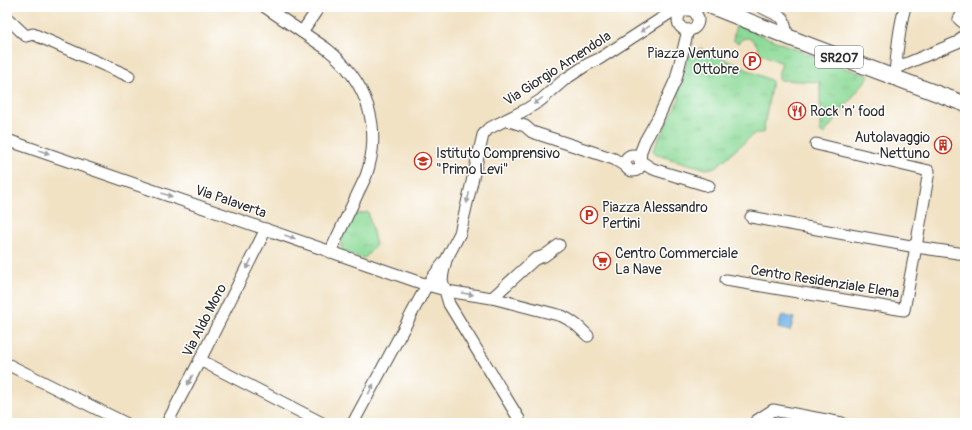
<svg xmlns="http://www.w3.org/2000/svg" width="972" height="430" font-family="Pangolin,sans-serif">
	<defs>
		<pattern id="grass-tufts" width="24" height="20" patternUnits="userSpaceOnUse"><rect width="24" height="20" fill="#8dda98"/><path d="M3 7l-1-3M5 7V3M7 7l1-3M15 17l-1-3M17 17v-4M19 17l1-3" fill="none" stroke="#7abb83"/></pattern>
	</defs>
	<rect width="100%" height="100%" fill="#fff"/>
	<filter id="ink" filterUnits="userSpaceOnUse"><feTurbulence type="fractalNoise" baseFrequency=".025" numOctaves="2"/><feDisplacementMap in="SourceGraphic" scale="8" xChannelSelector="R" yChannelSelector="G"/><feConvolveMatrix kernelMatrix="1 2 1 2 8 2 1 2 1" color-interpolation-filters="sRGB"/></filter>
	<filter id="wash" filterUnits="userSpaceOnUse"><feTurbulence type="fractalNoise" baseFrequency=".012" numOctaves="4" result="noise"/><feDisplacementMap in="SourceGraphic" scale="16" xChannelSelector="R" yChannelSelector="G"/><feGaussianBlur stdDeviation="0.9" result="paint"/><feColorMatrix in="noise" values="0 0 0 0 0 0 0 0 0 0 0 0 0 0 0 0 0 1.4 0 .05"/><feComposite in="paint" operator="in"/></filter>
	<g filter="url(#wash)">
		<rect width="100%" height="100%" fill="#f1e2c4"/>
		<g fill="url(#grass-tufts)" stroke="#5c8262">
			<path d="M736 25 830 63 869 76 824 134 820 132V82L779 80V72L782 63 759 53C758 41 747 32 738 43L733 40Z"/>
			<path d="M700 48 772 81 763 133H755L716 167 706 169 657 155 654 153 653 150 680 97 677 95 690 52H696Z"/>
			<path d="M368 212 376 245 364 259 343 252 341 246V240L354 215Z"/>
		</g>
		<path fill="#73b3e7" stroke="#4f6f89" d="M782 315 794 318 790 331 778 328Z"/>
	</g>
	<g filter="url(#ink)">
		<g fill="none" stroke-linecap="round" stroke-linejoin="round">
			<defs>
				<g id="minor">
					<path d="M265 7 327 49C367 81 383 128 366 176L330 252"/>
					<path d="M761 7 783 18 788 37"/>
					<circle cx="688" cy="20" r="10"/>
					<path d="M965 10 959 19 965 24"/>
					<path d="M7 18 26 36 33 34 129 76"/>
					<path d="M688 30 676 79 659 116 645 141 641 151 640 161 651 168 656 170 709 186"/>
					<path d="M302 32 319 7"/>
					<path d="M896 68 958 42 965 34"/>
					<path d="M895 74C897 51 899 28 905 7"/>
					<path d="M506 120 525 126 532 132 614 159 627 167"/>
					<path d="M7 140 427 285 453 292 492 298 562 316C573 321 580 328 588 336"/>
					<circle cx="633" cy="163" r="8"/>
					<path d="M751 217 916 247 929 171 816 144"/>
					<path d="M726 280 904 310 916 247 965 254"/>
					<path d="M492 298 535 259 544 256 559 245"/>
					<path d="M200 360 322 423"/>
					<path d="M7 364 125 423"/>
					<path d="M519 419 449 304 442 280 443 273 446 260 460 233 483 135 488 129 527 109 541 100 564 80 588 64 599 59 676 9 677 7"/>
					<path d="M756 421 773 410 842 423"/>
					<path d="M167 423 200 360 266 229"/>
					<path d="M353 423 427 285 444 262"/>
				</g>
				<path id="major" d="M713 7 811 46 965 104"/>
			</defs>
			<use href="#minor" stroke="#494642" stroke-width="13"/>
			<use href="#major" stroke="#494642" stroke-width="17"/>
			<use href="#minor" stroke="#fff" stroke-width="11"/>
			<use href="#major" stroke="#fff" stroke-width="15"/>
		</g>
		<defs><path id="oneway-solid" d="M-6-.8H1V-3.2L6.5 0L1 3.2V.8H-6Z"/></defs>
		<g fill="#a0a0a0">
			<use href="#oneway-solid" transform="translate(645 29) rotate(147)"/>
			<use href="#oneway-solid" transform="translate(538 101) rotate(144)"/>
			<use href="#oneway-solid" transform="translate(44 152) rotate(19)"/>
			<use href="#oneway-solid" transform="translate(167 195) rotate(19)"/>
			<use href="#oneway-solid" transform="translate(468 198) rotate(103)"/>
			<use href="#oneway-solid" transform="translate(290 237) rotate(19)"/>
			<use href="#oneway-solid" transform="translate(249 264) rotate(116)"/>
			<use href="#oneway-solid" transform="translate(468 294) rotate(9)"/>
			<use href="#oneway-solid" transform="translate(190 380) rotate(118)"/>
			<use href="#oneway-solid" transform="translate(371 389) rotate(-62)"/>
		</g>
	</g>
	<defs>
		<symbol id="parking-ring" viewBox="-11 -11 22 22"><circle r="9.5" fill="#fff" stroke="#c8321e" stroke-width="1.5"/><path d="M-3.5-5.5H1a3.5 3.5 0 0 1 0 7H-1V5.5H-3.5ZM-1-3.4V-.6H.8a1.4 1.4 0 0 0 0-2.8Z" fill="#c8321e"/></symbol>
		<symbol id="restaurant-ring" viewBox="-11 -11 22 22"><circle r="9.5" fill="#fff" stroke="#c8321e" stroke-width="1.5"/><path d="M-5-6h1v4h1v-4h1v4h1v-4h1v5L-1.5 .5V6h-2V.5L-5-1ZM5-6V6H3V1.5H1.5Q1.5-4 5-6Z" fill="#c8321e"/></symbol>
		<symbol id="building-ring" viewBox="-11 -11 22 22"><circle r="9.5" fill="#fff" stroke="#c8321e" stroke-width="1.5"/><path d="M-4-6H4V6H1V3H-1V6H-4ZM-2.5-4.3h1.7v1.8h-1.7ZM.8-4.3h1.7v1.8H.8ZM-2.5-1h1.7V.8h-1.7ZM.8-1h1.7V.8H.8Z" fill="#c8321e"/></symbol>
		<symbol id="school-ring" viewBox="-11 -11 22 22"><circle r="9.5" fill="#fff" stroke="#c8321e" stroke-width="1.5"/><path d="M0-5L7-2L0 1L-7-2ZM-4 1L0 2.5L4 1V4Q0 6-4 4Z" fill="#c8321e"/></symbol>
		<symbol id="supermarket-ring" viewBox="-11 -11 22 22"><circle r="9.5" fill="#fff" stroke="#c8321e" stroke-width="1.5"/><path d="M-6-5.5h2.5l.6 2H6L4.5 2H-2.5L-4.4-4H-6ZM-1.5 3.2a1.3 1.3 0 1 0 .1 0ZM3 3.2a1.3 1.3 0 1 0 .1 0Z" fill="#c8321e"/></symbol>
	</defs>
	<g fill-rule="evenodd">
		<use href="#parking-ring" x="742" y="51" width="20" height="20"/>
		<use href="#restaurant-ring" x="787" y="101" width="20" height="20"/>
		<use href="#building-ring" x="933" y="135" width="20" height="20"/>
		<use href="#school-ring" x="413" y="151" width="20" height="20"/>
		<use href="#parking-ring" x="579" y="205" width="20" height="20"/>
		<use href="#supermarket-ring" x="592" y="251" width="20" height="20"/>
	</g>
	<g text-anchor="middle" stroke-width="3" stroke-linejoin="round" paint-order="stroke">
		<rect fill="#fff" stroke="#6b6b6b" stroke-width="1" x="815" y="46" width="48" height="22" rx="3"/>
		<g font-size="13" font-weight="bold" fill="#2b2b2b">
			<text x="839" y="62">SR207</text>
		</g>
		<g font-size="14" fill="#2b2b2b" stroke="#fff" text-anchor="start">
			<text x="739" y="58" text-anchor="end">Piazza Ventuno<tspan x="739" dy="16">Ottobre</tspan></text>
			<text x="810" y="116">Rock 'n' food</text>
			<text x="930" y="142" text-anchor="end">Autolavaggio<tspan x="930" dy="16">Nettuno</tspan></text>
			<text x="436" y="158">Istituto Comprensivo<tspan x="436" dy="16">"Primo Levi"</tspan></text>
			<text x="602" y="212">Piazza Alessandro<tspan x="602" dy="16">Pertini</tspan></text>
			<text x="615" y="258">Centro Commerciale<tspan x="615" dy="16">La Nave</tspan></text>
		</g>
		<g font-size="14" fill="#2b2b2b" stroke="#fff">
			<text transform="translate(557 68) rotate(-33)" y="5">Via Giorgio Amendola</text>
			<text transform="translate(231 201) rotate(19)" y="5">Via Palaverta</text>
			<text transform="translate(825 281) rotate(9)" y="5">Centro Residenziale Elena</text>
			<text transform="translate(204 320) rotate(-63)" y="5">Via Aldo Moro</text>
		</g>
	</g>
	<rect width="972" height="430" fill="none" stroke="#fff" stroke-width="24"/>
</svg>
